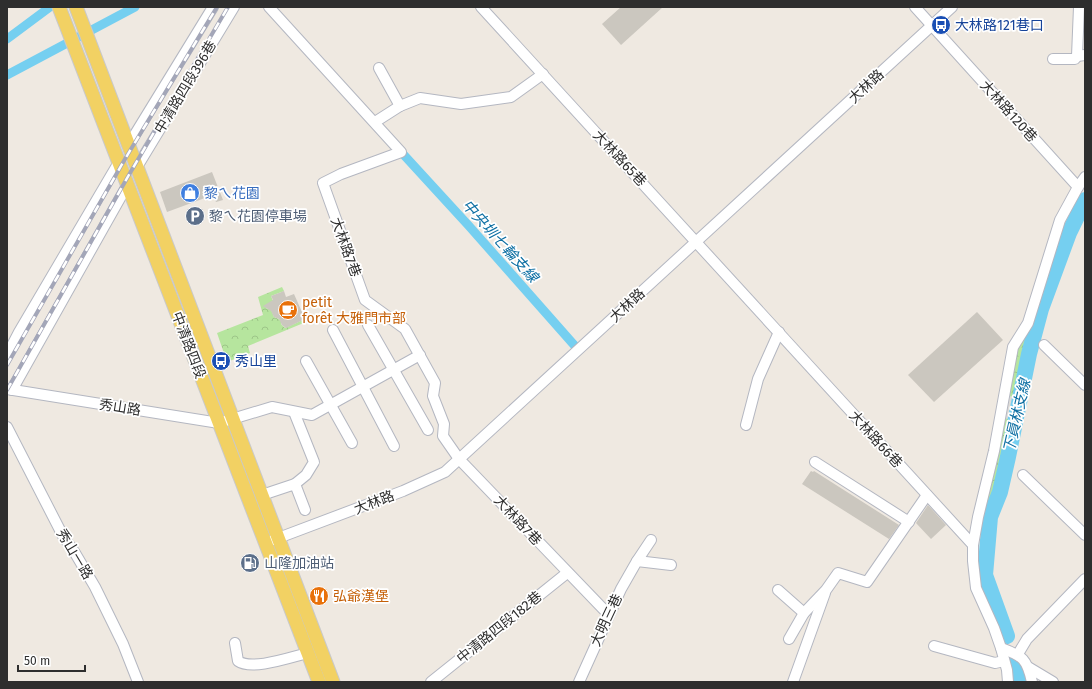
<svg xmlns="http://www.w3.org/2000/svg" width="1092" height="689" font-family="'Fira Sans','Noto Sans TC',sans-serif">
	<defs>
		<pattern id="park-crowns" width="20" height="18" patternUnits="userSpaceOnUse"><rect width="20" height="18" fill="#b6e59e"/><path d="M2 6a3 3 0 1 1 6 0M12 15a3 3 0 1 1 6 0" fill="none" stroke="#9dc588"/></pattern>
	</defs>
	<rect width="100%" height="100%" fill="#efe9e1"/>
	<g fill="url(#park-crowns)">
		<path d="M282 287 284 291 271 296 273 301 266 307 267 309H271L274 317 281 320V324L285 328 305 319 306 322 248 346 250 353 227 362 217 333 263 315 258 297Z"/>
		<path d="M1032 320 1034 321 1003 464 998 483 982 530 981 521 1016 349Z"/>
	</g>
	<path fill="#dfdcd8" d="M1008 396 1016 397 1012 420 1004 418Z"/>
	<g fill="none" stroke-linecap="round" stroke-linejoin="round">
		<g stroke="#75cff0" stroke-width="9">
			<path d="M7 39 50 7"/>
			<path d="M7 75 135 7"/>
			<path d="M403 154 469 226 575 346"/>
		</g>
		<g stroke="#75cff0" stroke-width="16">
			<path d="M1007 636 985 575 990 517 1000 492 1008 457 1029 354 1041 309 1069 233 1085 200"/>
			<path d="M1014 660 1019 682"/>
		</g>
	</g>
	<g fill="#cbc7bf">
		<path d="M621 7H663L621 45 602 24Z"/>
		<path d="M212 172 223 200 216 202 213 195 167 212 160 192Z"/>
		<path d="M284 291 286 297 294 294 305 319 286 328 282 325 279 319 274 317 271 311 263 306 273 300 271 296Z"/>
		<path d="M977 312 1003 340 934 402 908 375Z"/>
		<path d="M811 471 813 472 814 471 899 525 889 539 802 484Z"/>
		<path d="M928 505 946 525 931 539 916 523Z"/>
	</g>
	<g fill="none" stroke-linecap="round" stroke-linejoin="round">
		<defs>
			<g id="minor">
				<path d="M269 7 401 152 341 174 323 183 365 300 405 329 435 383 433 396 444 424 443 436 459 459 609 615"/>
				<path d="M481 7 973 545"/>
				<path d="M915 7 1078 187"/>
				<path d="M1079 7 1077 56 1085 55"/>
				<path d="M1053 59H1075L1077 56"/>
				<path d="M379 68 400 106"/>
				<path d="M375 122 400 106 420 98 461 104 511 97 543 74"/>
				<path d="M129 144 213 7"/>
				<path d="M137 167 234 7"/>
				<path d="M368 325 428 430"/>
				<path d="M333 330 394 446"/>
				<path d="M1044 345 1085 385"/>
				<path d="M7 355 19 332 119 162"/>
				<path d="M306 361 352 443"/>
				<path d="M7 389 219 423 272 407 312 415 420 355"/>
				<path d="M12 390 128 184"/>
				<path d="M294 412 314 462 306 475 295 484"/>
				<path d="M746 425 758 379 779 332"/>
				<path d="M7 427 63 536 75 553 95 587 123 644 138 682"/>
				<path d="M815 462 909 522"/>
				<path d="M1023 475 1085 535"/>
				<path d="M262 495 295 484 305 510"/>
				<path d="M273 540 403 491 445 472 952 7"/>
				<path d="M637 561 651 540"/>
				<path d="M778 590 804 613"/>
				<path d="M789 639 804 613 826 590 838 573 867 582 927 495"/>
				<path d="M235 643 238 661C252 671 291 657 308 653"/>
				<path d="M934 646 995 663 1004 661"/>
				<path d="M1001 648C1023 656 1027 659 1032 682"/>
				<path d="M1018 654 1027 639 1085 579"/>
				<path d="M1028 667 1053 682"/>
				<path d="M431 682 567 573"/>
				<path d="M579 682 621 589 637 561 671 565"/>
				<path d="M793 682 825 593"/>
				<path d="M1008 682 1007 670 1001 648 994 628 976 588 973 561V545L978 517 994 451 1013 347 1028 323 1060 220 1078 187 1085 177"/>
			</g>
			<g id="major">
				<path d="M59 7 319 682"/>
				<path d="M76 7 333 682"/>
			</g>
		</defs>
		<use href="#minor" stroke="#b4b7c1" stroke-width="12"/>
		<use href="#major" stroke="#c9c9c9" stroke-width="15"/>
		<use href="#minor" stroke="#fff" stroke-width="10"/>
		<use href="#major" stroke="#f2d163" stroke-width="13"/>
		<defs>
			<g id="rail">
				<path d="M7 365 125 159 217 7"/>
				<path d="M7 390 130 173 228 7"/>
			</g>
		</defs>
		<use href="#rail" stroke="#a3a6b8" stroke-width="4"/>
		<use href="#rail" stroke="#fff" stroke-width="2.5" stroke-dasharray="8" stroke-linecap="butt"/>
	</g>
	<defs>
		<symbol id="bus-disc" viewBox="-11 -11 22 22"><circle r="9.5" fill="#1a4fb4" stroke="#fff"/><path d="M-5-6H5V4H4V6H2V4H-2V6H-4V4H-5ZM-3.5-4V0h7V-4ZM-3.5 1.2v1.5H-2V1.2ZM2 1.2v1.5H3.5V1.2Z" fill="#fff"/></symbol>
		<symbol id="shop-disc" viewBox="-11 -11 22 22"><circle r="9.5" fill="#3f7fe0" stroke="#fff"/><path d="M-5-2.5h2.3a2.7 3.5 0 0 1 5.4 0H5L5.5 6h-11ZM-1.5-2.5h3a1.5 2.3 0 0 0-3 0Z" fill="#fff"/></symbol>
		<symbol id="parking-disc" viewBox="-11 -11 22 22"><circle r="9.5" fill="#5c6f8a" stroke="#fff"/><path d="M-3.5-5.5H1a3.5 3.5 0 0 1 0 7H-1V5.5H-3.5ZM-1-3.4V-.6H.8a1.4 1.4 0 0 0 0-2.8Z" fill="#fff"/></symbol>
		<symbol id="cafe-disc" viewBox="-11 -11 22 22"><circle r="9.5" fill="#e8710a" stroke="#fff"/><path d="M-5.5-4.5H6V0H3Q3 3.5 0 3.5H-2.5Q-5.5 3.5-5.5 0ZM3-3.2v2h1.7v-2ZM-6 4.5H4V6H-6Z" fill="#fff"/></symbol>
		<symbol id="fuel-disc" viewBox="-11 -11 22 22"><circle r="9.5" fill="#5c6f8a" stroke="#fff"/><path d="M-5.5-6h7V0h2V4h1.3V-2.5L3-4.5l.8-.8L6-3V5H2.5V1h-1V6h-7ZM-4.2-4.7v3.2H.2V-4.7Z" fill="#fff"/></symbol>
		<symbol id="restaurant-disc" viewBox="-11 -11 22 22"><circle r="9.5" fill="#e8710a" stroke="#fff"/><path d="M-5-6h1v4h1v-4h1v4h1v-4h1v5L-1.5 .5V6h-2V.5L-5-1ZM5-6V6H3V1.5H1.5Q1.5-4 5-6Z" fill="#fff"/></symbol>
	</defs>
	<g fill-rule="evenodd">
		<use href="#bus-disc" x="930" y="14" width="22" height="22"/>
		<use href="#shop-disc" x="179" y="182" width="22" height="22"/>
		<use href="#parking-disc" x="184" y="205" width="22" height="22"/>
		<use href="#cafe-disc" x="277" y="299" width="22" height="22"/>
		<use href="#bus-disc" x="210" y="350" width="22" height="22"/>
		<use href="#fuel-disc" x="239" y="552" width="22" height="22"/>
		<use href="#restaurant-disc" x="308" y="585" width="22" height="22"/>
	</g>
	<g text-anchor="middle" stroke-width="3.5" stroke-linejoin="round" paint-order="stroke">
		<g font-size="14" fill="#164399" stroke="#fff" text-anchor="start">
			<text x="955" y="30">大林路121巷口</text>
			<text x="235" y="366">秀山里</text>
		</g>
		<g font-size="14" fill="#2e2e2e" stroke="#fff">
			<text transform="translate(866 86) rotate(-43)" y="5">大林路</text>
			<text transform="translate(185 87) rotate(-59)" y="5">中清路四段396巷</text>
			<text transform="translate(1009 111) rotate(48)" y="5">大林路120巷</text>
			<text transform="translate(620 158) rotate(47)" y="5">大林路65巷</text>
			<text transform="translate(346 247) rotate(70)" y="5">大林路7巷</text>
			<text transform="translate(627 305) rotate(-43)" y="5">大林路</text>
			<text transform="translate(189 345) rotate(69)" y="5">中清路四段</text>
			<text transform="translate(120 407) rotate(9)" y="5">秀山路</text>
			<text transform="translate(876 439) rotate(48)" y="5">大林路66巷</text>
			<text transform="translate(374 502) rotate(-21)" y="5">大林路</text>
			<text transform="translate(518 520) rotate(47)" y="5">大林路7巷</text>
			<text transform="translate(75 554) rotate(59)" y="5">秀山一路</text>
			<text transform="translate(606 620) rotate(-65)" y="5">大明三巷</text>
			<text transform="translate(499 627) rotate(-39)" y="5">中清路四段182巷</text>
		</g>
		<g font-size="14" fill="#366cbe" stroke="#fff" text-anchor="start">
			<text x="204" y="198">黎ㄟ花園</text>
		</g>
		<g font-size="14" fill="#4e5e75" stroke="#fff" text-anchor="start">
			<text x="209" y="221">黎ㄟ花園停車場</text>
			<text x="264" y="568">山隆加油站</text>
		</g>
		<g font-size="14" fill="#c56008" stroke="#fff" text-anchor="start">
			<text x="302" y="307">petit<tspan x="302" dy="16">forêt 大雅門市部</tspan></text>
			<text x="333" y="601">弘爺漢堡</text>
		</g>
		<g font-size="15" font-style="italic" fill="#0d6fa3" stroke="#fff">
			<text transform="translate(500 241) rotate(48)" y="5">中央圳七輪支線</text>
			<text transform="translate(1017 416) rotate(-77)" y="5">下員林支線</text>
		</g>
	</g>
	<rect width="1092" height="689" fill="none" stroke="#2e2e2e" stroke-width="16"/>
	<path d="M18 665v6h67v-6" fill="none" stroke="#2e2e2e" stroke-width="2"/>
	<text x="24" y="665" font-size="12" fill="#2e2e2e" stroke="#ffffff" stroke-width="3" paint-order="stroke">50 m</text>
</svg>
